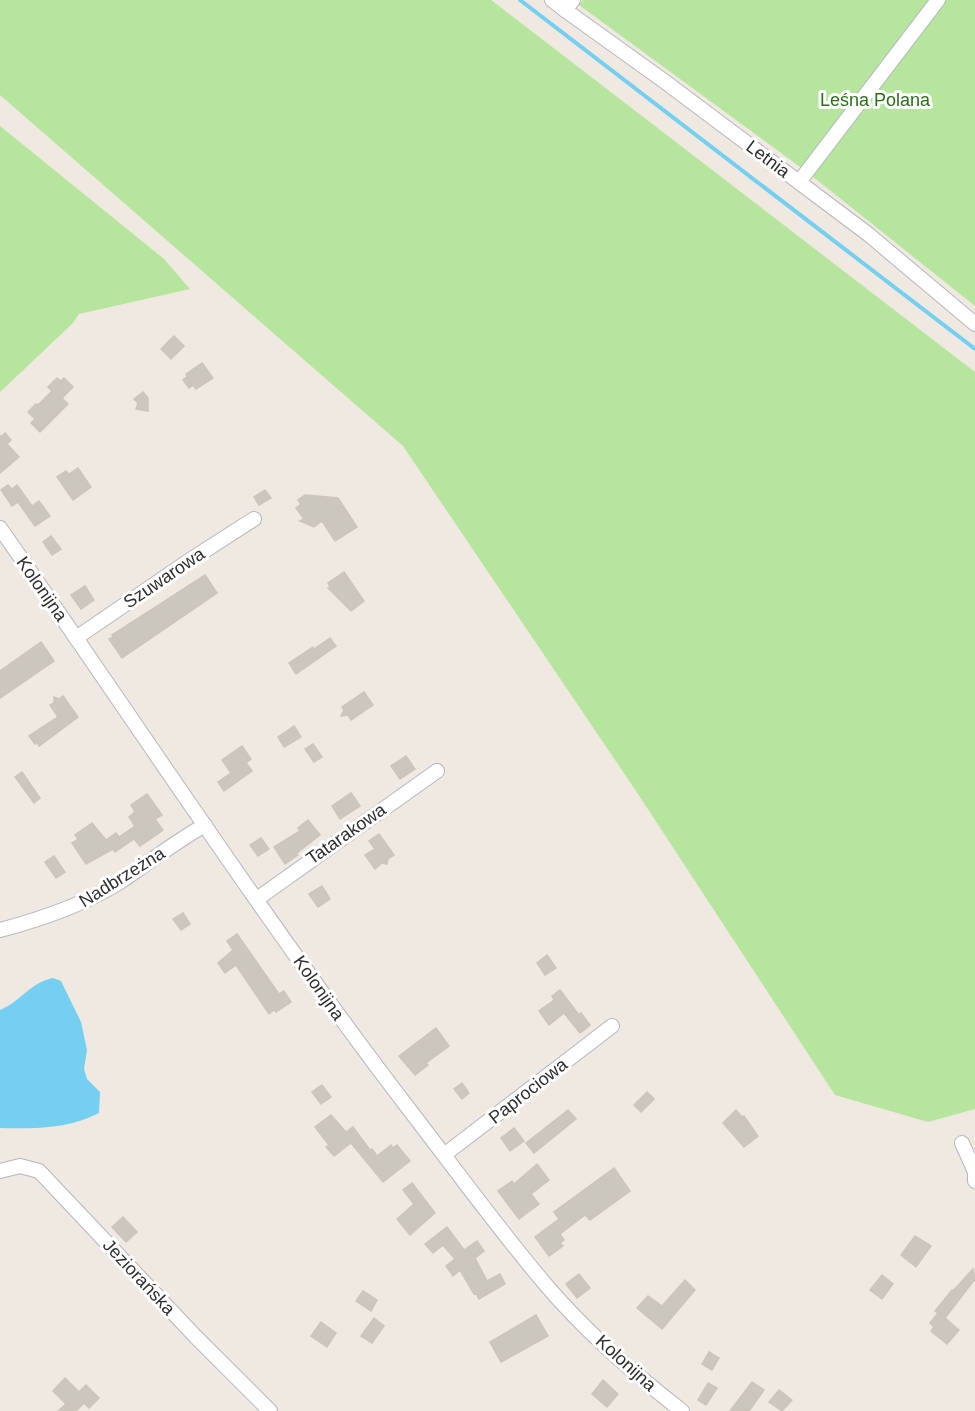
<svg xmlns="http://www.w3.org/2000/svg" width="975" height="1411" font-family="Arial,sans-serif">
	<rect width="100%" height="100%" fill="#efe9e1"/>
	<g fill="#b6e59e">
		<path d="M0 0H491L975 372V1109L928 1122 835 1095 638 794 403 446 0 95Z"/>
		<path d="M583 0H975V306L807 172 579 5Z"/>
		<path d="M0 126 164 259 190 289 79 314 73 323 0 392Z"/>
	</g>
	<path fill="#75cff0" d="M53 978 61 981 81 1022 87 1050 84 1069 87 1079 100 1092 99 1113C69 1129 33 1129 0 1128V1010C20 1002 31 982 53 978Z"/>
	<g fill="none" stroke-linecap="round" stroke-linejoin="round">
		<path stroke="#75cff0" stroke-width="4" d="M520 0 975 349"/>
	</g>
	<g fill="#cbc7bf" stroke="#cbc5ba" stroke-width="1.5">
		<path d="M174 336 184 346 171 359 161 349Z"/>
		<path d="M202 363 213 378 196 389 193 385 189 388 183 380 187 377 186 374Z"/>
		<path d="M57 378 61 381 64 378 73 387 62 398 68 404 40 432 31 423 35 419 28 412 36 404 38 405 52 391 48 387Z"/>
		<path d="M143 392 148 398V411L136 409 138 403 134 399Z"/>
		<path d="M5 433 11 440 7 444 19 457 0 473V435L1 437Z"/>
		<path d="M78 468 91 487 73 500 57 477 66 471 69 474Z"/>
		<path d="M8 485 12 489 17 485 32 506 39 501 50 516 35 526 18 502 12 506 1 490Z"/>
		<path d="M265 490 271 498 259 505 254 497Z"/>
		<path d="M305 495 338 498 357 527 335 541 322 521 314 527 300 521 304 519 296 508 301 504 298 500Z"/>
		<path d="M51 536 61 549 52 555 43 542Z"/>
		<path d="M344 572 364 601 351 611 328 588 330 587 328 583Z"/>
		<path d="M205 575 217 593 122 658 109 639 113 637 112 635Z"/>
		<path d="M85 586 94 600 81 609 71 595Z"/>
		<path d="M330 638 336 646 296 674 289 663 313 647 314 649Z"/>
		<path d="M41 642 54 661 0 698V671Z"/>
		<path d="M364 692 373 705 351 720 348 715 341 716 344 710 342 707Z"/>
		<path d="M63 696 78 717 39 746 37 742 35 744 29 736 58 717 50 705 54 703V697L59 699Z"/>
		<path d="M294 726 301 737 284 747 278 737Z"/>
		<path d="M313 744 322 757 314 762 305 749Z"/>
		<path d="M242 746 251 759 246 763 252 771 224 791 218 782 231 773 222 760Z"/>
		<path d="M406 756 415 769 400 779 391 766Z"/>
		<path d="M22 772 40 798 34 803 15 777Z"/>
		<path d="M351 793 360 806 340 819 332 806Z"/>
		<path d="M147 794 162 815 155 819 163 830 140 846 134 839 115 852 113 849 86 864 72 843 78 839 75 835 92 823 106 840 116 833 119 837 135 826 129 817 135 812 131 805Z"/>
		<path d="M308 820 320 835 297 853 298 855 285 864 274 847 300 831 298 828Z"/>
		<path d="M379 834 394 855 388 859 387 864 382 863 375 869 365 855 375 849 369 841Z"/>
		<path d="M261 838 269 849 258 856 250 845Z"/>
		<path d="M54 856 65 872 56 878 45 862Z"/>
		<path d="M322 886 330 899 318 907 309 894Z"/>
		<path d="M183 913 190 924 181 930 173 919Z"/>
		<path d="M237 934 279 994 284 991 291 1002 276 1012 274 1010 269 1014 236 965 225 973 218 963 233 950 227 941Z"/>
		<path d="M547 955 556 968 545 975 537 963Z"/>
		<path d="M560 990 579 1015 581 1013 590 1025 580 1033 564 1013 549 1025 539 1011 554 1000 552 996Z"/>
		<path d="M436 1028 449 1046 426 1063 428 1065 415 1075 399 1056Z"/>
		<path d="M462 1083 469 1093 462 1099 454 1089Z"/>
		<path d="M322 1085 331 1097 321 1104 312 1092Z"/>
		<path d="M647 1092 654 1099 641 1112 634 1105Z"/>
		<path d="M568 1110 576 1119 534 1153 526 1143Z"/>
		<path d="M736 1110 742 1117 744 1116 758 1136 744 1147 723 1123Z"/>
		<path d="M331 1115 346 1132 353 1127 370 1150 372 1149 377 1156 391 1145 393 1148 397 1145 410 1161 383 1182 351 1143 334 1156 326 1147 329 1145 315 1127Z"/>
		<path d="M514 1128 524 1141 510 1151 501 1138Z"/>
		<path d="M537 1164 549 1180 531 1194 539 1204 519 1219 498 1191 512 1181 514 1184Z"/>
		<path d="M614 1168 630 1191 590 1220 585 1215 560 1234 564 1240 560 1243 563 1246 549 1256 535 1237 559 1219 554 1212Z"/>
		<path d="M412 1183 435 1213 410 1235 397 1219 414 1204 403 1190Z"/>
		<path d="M123 1217 137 1232 126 1242 112 1227Z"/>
		<path d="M447 1227 464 1250 477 1241 484 1251 475 1258 487 1281 500 1274 505 1284 479 1299 476 1293 474 1294 460 1270 453 1276 446 1266 455 1259 443 1245 433 1253 425 1244Z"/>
		<path d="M915 1236 931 1246 916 1267 901 1255Z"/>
		<path d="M973 1269 975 1279 945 1318 959 1330 947 1344 931 1331 934 1327 930 1323 938 1313 935 1311 952 1290 953 1291Z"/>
		<path d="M579 1274 590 1288 577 1298 566 1284Z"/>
		<path d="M882 1275 893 1284 882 1299 870 1290Z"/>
		<path d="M685 1280 695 1290 662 1329 637 1308 648 1296 662 1306Z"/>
		<path d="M363 1291 377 1300 371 1311 356 1301Z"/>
		<path d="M536 1315 548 1336 501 1362 490 1342Z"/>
		<path d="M374 1318 384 1326 372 1343 361 1336Z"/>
		<path d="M321 1322 336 1333 327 1347 311 1336Z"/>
		<path d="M709 1352 719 1358 712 1370 702 1364Z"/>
		<path d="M65 1378 79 1392 86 1385 99 1398 89 1408 84 1403 76 1411H58L66 1404 53 1391Z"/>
		<path d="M603 1380 618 1394 607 1407 592 1394Z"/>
		<path d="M752 1382 764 1390 749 1411H730Z"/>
		<path d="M708 1383 717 1388 706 1405 698 1400Z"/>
		<path d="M779 1390 792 1400 782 1411 769 1402Z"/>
	</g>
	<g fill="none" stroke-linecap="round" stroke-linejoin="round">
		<defs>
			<g id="minor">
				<path d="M552 0 565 10"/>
				<path d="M573 0 565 10 664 81 868 234 975 324"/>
				<path d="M799 182 938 0"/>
				<path d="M0 528C138 725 268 926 415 1117 458 1173 500 1231 546 1285 586 1332 633 1373 682 1411"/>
				<path d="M76 638 187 562 254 519"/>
				<path d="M257 899 437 771"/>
				<path d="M0 930C42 919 83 905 120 882 148 863 175 842 205 825"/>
				<path d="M962 1143 975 1172V1181"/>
				<path d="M444 1155 612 1026"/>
				<path d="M0 1171 20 1166 39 1171 195 1336 270 1411"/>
			</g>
		</defs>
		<use href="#minor" stroke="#b4b7c1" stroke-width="16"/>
		<use href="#minor" stroke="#fff" stroke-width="14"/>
	</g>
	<g text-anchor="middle" stroke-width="6" stroke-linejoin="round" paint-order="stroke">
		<g font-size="18" fill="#2c6e1b" stroke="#fff">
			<text x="875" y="106">Leśna Polana</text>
		</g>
		<g font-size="18" fill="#2e2e2e" stroke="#fff">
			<text transform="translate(768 159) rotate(37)" y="6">Letnia</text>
			<text transform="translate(164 578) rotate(-34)" y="6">Szuwarowa</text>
			<text transform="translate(42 589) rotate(55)" y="6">Kolonijna</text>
			<text transform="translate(346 834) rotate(-35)" y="6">Tatarakowa</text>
			<text transform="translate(122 877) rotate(-32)" y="6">Nadbrzeżna</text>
			<text transform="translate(319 988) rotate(55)" y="6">Kolonijna</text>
			<text transform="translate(528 1091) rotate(-38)" y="6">Paprociowa</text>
			<text transform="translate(139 1277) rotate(47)" y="6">Jeziorańska</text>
			<text transform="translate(626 1363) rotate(42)" y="6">Kolonijna</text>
		</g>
	</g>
</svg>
